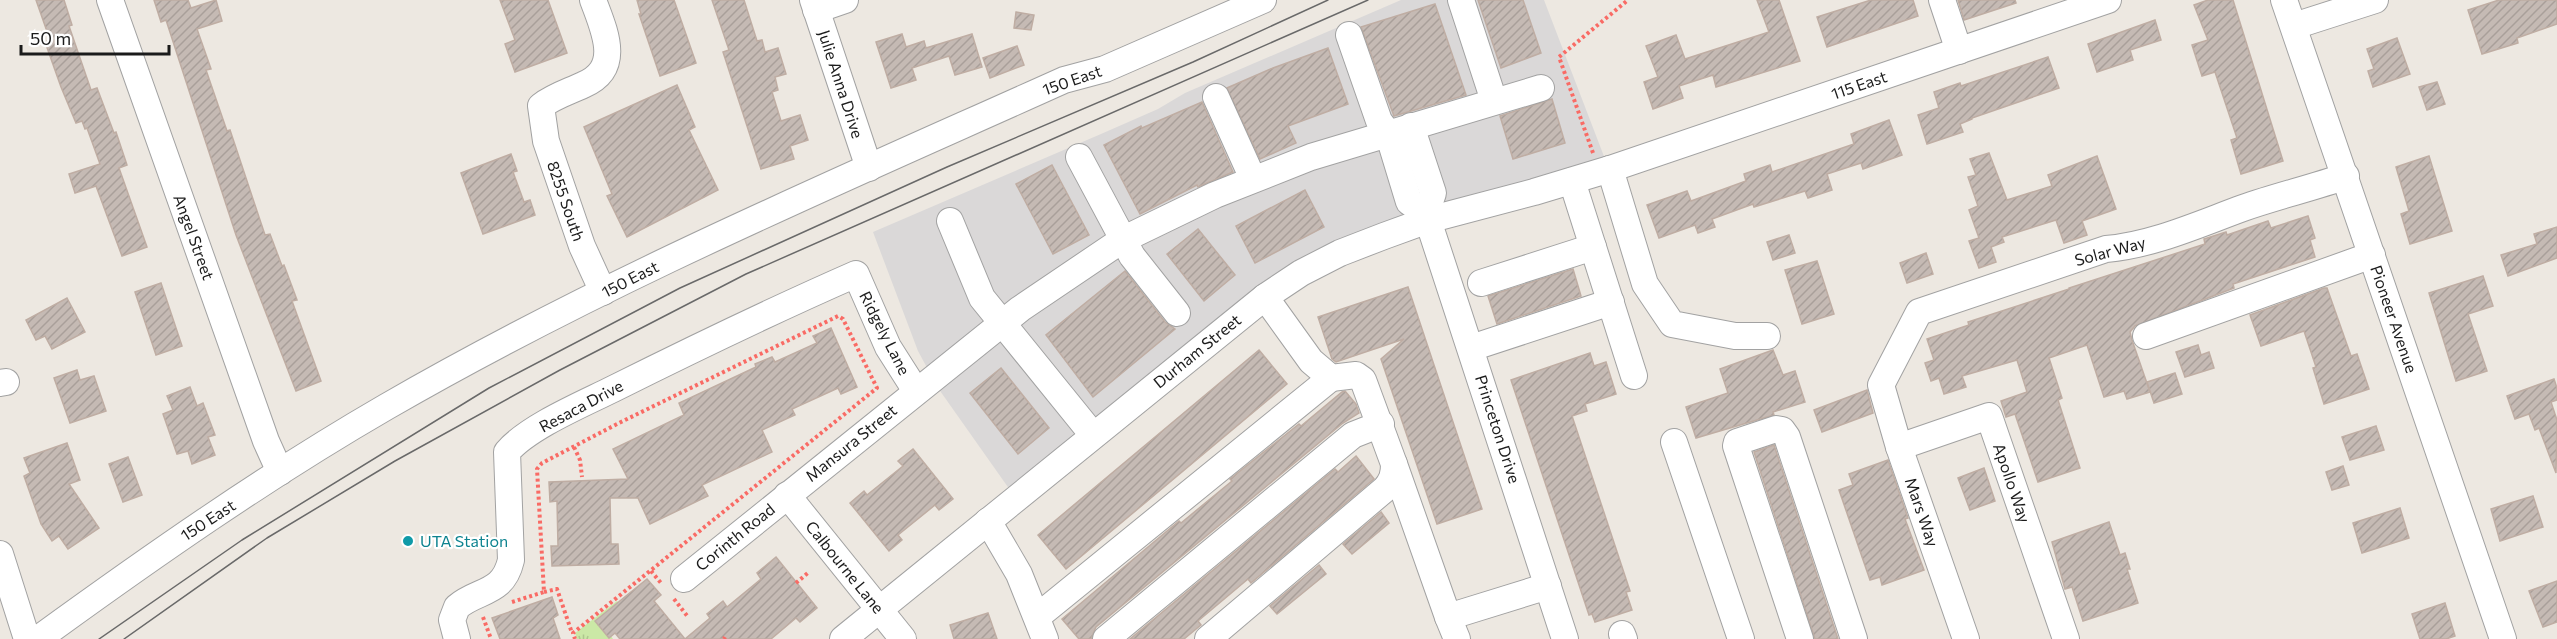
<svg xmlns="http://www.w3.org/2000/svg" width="2557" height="639" font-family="Commissioner,sans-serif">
	<defs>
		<pattern id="grass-tufts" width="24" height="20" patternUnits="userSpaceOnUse" patternTransform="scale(1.5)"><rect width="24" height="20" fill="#cbe8a6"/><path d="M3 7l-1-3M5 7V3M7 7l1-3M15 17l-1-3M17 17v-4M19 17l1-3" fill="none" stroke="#aec68e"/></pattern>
		<pattern id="building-hatch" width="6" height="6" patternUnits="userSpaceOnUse" patternTransform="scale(1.5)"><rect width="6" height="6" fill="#c5bab4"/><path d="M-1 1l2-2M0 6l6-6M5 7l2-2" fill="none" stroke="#a99f9a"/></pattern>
	</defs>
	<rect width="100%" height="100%" fill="#ede8e1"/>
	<path fill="#dad8d8" d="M1401 0H1544L1605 159 1382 226 1010 490 938 388 918 351 873 232 1101 134 1158 109 1185 93Z"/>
	<path fill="url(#grass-tufts)" d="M617 601 618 602 595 621 608 637 611 636 613 639H577L575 633Z"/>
	<g fill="url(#building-hatch)" stroke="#bfada3" stroke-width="1.5">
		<path d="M36 0H64L72 25 69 26 91 90 97 88 114 133 116 132 127 165 119 168 147 247 122 256 96 186 75 193 69 174 100 164 87 128 85 129 82 121 76 123 61 87 45 42 50 40Z"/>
		<path d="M154 0H188L191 8 216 0 222 21 197 29 211 69 206 70 227 131 230 130 265 235 270 234 282 266 284 265 297 300 292 301 321 381 296 391 236 235 166 20 161 22Z"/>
		<path d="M500 0H548L567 53 515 72 505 44 515 40Z"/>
		<path d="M637 0H674L696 63 660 76 639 14H641Z"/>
		<path d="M712 0H744L757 41 762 40 765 52 778 48 786 74 775 77 778 90 772 92 781 121 800 115 808 140 790 146 794 159 761 169 723 52 729 50Z"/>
		<path d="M1478 0H1523L1541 53 1501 68Z"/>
		<path d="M1757 0H1779L1800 61 1716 87 1713 75 1679 86 1683 98 1653 109 1644 82 1658 77 1646 46 1676 35 1685 59 1769 32Z"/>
		<path d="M1871 0H1913L1918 16 1827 47 1817 17Z"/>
		<path d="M1958 0H2015L2016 3 1964 20Z"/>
		<path d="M2208 0H2233L2283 161 2241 174 2231 140 2237 138 2215 72 2202 76 2192 45 2208 40 2194 5Z"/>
		<path d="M2499 0H2557V24L2517 38 2518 43 2482 54 2468 10Z"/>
		<path d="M1435 4 1466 95 1394 116 1361 27Z"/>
		<path d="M1016 12 1034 15 1031 30 1014 28Z"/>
		<path d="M2155 20 2161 40 2130 50 2133 60 2097 72 2088 44Z"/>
		<path d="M902 34 906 47 924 41 926 48 972 34 982 67 955 75 949 56 912 68 916 80 891 88 876 42Z"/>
		<path d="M2397 38 2410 74 2373 87 2368 71 2374 69 2367 49Z"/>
		<path d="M1017 46 1024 65 990 78 983 58Z"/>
		<path d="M1328 48 1348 104 1288 126 1296 143 1260 159 1227 88 1273 68Z"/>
		<path d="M2048 57 2059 88 1972 118V119L1960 124 1963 132 1927 144 1918 115 1939 108 1934 92 1960 83 1961 86Z"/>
		<path d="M2437 82 2445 104 2427 110 2419 87Z"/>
		<path d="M677 85 695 127 689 130 718 190 627 237 607 196 612 194 584 127Z"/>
		<path d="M1552 99 1565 143 1513 159 1500 116Z"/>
		<path d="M1202 102 1233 172 1198 187 1197 185 1140 214 1104 145 1141 126 1142 128Z"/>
		<path d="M1889 120 1902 155 1863 169 1861 163 1827 174 1832 190 1808 198 1805 191 1754 207 1753 204 1712 219 1715 227 1698 233 1695 225 1659 238 1647 205 1687 191 1691 201 1746 181 1744 174 1770 165 1772 172 1854 144 1851 134Z"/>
		<path d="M1989 153 2007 200 2052 186 2048 175 2097 156 2116 209 2082 221 2087 235 2064 243 2056 220 2002 237 2004 242 1991 247 1996 262 1979 268 1969 241 1979 238 1969 210 1978 206 1968 177 1976 175 1970 159Z"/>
		<path d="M511 154 517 171 513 172 524 202 530 200 535 215 483 234 461 173Z"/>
		<path d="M2429 156 2452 231 2410 244 2401 214 2409 211 2396 167Z"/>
		<path d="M1052 165 1089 235 1053 254 1016 184Z"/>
		<path d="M1305 190 1324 227 1255 263 1236 226Z"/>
		<path d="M2308 216 2315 238 2310 240 2315 257 2233 284 2234 288 2135 326 2130 332 2132 340 2150 392 2127 399 2124 391 2104 397 2087 345 2049 358 2062 398 2058 400 2080 468 2038 482 2015 414 2006 417 2001 401 2027 392 2017 360 1962 376 1966 387 1944 394 1939 378 1931 381 1925 363 1934 360 1927 339 1969 325 1968 322 2069 289V288L2205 244 2204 239 2226 232 2227 235 2268 221 2271 228Z"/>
		<path d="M2557 227V258L2508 276 2501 255 2537 244 2534 234Z"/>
		<path d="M1198 229 1235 275 1204 301 1167 254Z"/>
		<path d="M1789 235 1795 253 1773 260 1767 242Z"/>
		<path d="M1926 253 1933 274 1907 283 1900 263Z"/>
		<path d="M1817 261 1834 314 1802 324 1785 270Z"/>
		<path d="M1573 269 1581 296 1497 324 1488 296Z"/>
		<path d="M1125 271 1165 322 1175 329 1093 397 1046 335Z"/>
		<path d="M2483 276 2493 306 2468 314 2487 371 2456 381 2429 293Z"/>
		<path d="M161 283 182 346 156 355 135 292Z"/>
		<path d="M1408 287 1482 509 1437 524 1381 359 1404 339 1336 362 1332 359 1318 317Z"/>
		<path d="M2324 288H2327L2351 356 2357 354 2369 389 2324 404 2313 368 2316 367 2304 331 2261 346 2250 315Z"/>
		<path d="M67 298 85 332 52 349 45 336 36 340 26 320Z"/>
		<path d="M831 328 857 387 841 394 838 388 792 409 795 415 762 430 772 452 702 485 708 496 650 524 638 498H610L611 544H618L619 564 552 566 551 546H558L557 501 550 502 549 482 628 479 613 449 684 415 679 403 756 367 755 364 772 357 775 362 817 343 813 336Z"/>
		<path d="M2198 345 2201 355 2209 352 2214 368 2185 377 2176 352Z"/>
		<path d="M1259 350 1287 384 1066 569 1038 535Z"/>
		<path d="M1773 350 1783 375 1795 371 1805 402 1773 412 1774 415 1696 438 1686 407 1728 393 1720 369Z"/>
		<path d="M1590 353 1594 366 1606 362 1616 394 1585 404 1587 411 1572 416 1630 591 1626 592 1632 610 1595 622 1592 614 1589 615 1511 380Z"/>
		<path d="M1001 368 1049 428 1018 454 970 393Z"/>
		<path d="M77 370 80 380 94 376 106 411 70 423 54 378Z"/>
		<path d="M2175 373 2182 394 2154 403 2147 382Z"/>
		<path d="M2554 379 2557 388V400L2551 402 2557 420 2556 473 2539 428 2535 430 2529 414 2515 419 2507 396Z"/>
		<path d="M190 387 197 406 203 403 215 435 208 437 215 455 192 464 188 451 177 454 163 414 173 410 167 396Z"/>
		<path d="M1867 390 1873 413 1822 432 1814 410Z"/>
		<path d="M1345 391 1356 404 1359 413 1343 423 1096 627 1091 639H1079L1062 619 1179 521 1181 523 1232 481 1230 479 1299 424 1301 426 1342 392Z"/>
		<path d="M2376 426 2384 450 2350 460 2342 437Z"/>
		<path d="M67 443 80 480 69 484 99 528 68 549 59 536 52 541 41 524 24 476 30 473 24 458Z"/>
		<path d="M1774 445 1838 639H1815L1754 452Z"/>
		<path d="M913 449 953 499 939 510 935 505 898 535 902 540 889 551 850 503 864 491 867 495 903 466 898 461Z"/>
		<path d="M1356 456 1374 479 1251 583 1248 579 1198 621 1201 625 1184 639H1130L1335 469 1338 472Z"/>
		<path d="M128 457 142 495 123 502 109 464Z"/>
		<path d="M1888 460 1908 518 1905 519 1924 570 1882 585 1880 577 1870 580 1839 490 1853 485 1849 474Z"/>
		<path d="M2343 466 2349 485 2332 490 2326 472Z"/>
		<path d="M1984 468 1995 501 1970 510 1958 478Z"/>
		<path d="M2533 496 2543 527 2500 541 2491 509Z"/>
		<path d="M2400 508 2409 538 2362 553 2353 523Z"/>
		<path d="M1381 512 1389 523 1352 554 1343 544Z"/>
		<path d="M2109 522 2120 555 2125 553 2130 569H2127L2138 603 2083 621 2072 587 2065 589 2052 542Z"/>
		<path d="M776 557 817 608 800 622 796 618 771 639H685L710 618 707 614 723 601 727 607 761 579 757 573Z"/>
		<path d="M1319 565 1326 574 1277 614 1270 606Z"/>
		<path d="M647 579 661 595 654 601 685 639H620L615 633 609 638 595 621Z"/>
		<path d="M2557 581V622L2543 627 2529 591Z"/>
		<path d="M552 597 558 615 553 618 560 639H500L492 618Z"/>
		<path d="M2445 603 2455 636 2446 639H2420L2412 614Z"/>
		<path d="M988 613 997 639H954L950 625Z"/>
	</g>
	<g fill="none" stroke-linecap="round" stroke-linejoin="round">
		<defs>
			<g id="minor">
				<path d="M110 0 266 441 280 472"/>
				<path d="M593 0C604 30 623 68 583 85 568 92 554 96 541 106L546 141 582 246 603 292"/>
				<path d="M813 0 869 168"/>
				<path d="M1461 0 1494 101"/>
				<path d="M1942 0 1959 51"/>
				<path d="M2284 0 2503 639"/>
				<path d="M816 10 845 0"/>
				<path d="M2294 26 2375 0"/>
				<path d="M1349 35 1379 121 1388 133 1409 202 1426 214 1565 639"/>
				<path d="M1216 97 1253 179"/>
				<path d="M1411 126 1433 193 1426 214"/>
				<path d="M1079 157 1132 256 1177 313"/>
				<path d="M1610 169 1645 284 1672 324 1735 336H1767"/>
				<path d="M1572 181 1634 376"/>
				<path d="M950 221 982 298 1093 435"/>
				<path d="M1481 283 1593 247"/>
				<path d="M2146 336 2372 255"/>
				<path d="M1471 348 1611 302"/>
				<path d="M0 383 6 382"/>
				<path d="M1674 442 1741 639"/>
				<path d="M1899 447 1989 416 2066 639"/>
				<path d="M1394 464 1448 617 1548 586"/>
				<path d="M787 495 903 639"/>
				<path d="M988 521 1019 574 1045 639"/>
				<path d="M0 554 27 639"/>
				<path d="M684 579 1020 309 1122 240 1215 195 1311 157 1541 88"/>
				<path d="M1037 617 1331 378"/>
				<path d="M1448 617 1457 639"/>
				<path d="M1622 634 1624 639"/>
				<path d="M38 639C151 557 265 477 386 407 604 281 835 183 1064 80L1105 69 1263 0"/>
				<path d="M457 639 452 620 457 607C478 589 503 595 511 560L507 452C528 427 583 404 613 389 693 349 774 310 856 274L888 347 916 391"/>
				<path d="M843 639 1265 297 1301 273 1340 253 1384 236 1428 220 1534 192 1610 169 2108 0"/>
				<path d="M1106 639 1353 435 1381 424"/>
				<path d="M1208 639 1385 489C1392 481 1394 475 1394 464L1363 380 1356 375 1331 378 1311 361 1265 297"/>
				<path d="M1800 639 1736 446 1737 442 1776 429 1782 430 1787 437 1854 639"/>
				<path d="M1966 639 1899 447 1881 385 1919 312 2106 249C2153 245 2199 224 2243 208 2277 196 2312 188 2346 176"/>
			</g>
		</defs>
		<use href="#minor" stroke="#a2a2a2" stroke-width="28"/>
		<g stroke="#f96b65" stroke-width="4" stroke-dasharray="3 3" stroke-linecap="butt">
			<path d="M1593 153 1559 57 1628 0"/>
			<path d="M574 447 580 460 582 477"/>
			<path d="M651 571 661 583"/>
			<path d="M796 583 809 572"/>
			<path d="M544 592 557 589 572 633"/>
			<path d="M674 599 688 617"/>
			<path d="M512 602 544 592 537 469 542 463 621 422 828 321 838 316 843 319 877 388 573 633 575 639"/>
			<path d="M483 617 491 639"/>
			<path d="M724 639 725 637"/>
		</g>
		<use href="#minor" stroke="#fff" stroke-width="26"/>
		<g stroke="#696969" stroke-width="1.5">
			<path d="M99 639 242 540 489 388 680 288 947 167 1193 62 1328 0"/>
			<path d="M124 639 267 538 395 461 560 370 746 274 1368 0"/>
		</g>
	</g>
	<circle fill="#0f9aa8" stroke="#fff" stroke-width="2" cx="408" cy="541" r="6"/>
	<g text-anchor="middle" stroke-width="4.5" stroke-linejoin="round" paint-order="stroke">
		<g font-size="16" fill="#1b1b1b" stroke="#fff">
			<text transform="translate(1072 80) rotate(-19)" y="6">150 East</text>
			<text transform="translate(841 84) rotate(72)" y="6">Julie Anna Drive</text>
			<text transform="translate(1859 85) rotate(-19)" y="6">115 East</text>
			<text transform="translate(566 201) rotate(71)" y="6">8255 South</text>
			<text transform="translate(194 237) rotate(70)" y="6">Angel Street</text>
			<text transform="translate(2110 251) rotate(-15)" y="6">Solar Way</text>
			<text transform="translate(630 279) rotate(-27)" y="6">150 East</text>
			<text transform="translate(2394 319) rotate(71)" y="6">Pioneer Avenue</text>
			<text transform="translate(885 333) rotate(63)" y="6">Ridgely Lane</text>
			<text transform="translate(1197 351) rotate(-39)" y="6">Durham Street</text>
			<text transform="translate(581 406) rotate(-28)" y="6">Resaca Drive</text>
			<text transform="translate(1498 429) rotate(72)" y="6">Princeton Drive</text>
			<text transform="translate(851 443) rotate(-39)" y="6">Mansura Street</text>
			<text transform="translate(2012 483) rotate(71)" y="6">Apollo Way</text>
			<text transform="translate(1922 512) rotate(71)" y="6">Mars Way</text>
			<text transform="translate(208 520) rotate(-33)" y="6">150 East</text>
			<text transform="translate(735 537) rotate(-39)" y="6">Corinth Road</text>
			<text transform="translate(845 567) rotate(51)" y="6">Calbourne Lane</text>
		</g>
		<g font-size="16" fill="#0d838f" stroke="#fff" text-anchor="start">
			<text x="420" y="547">UTA Station</text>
		</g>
	</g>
	<path d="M21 45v9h148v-9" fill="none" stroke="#1b1b1b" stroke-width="3"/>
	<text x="30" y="45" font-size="18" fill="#1b1b1b" stroke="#ffffff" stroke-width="4.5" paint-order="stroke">50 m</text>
</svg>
